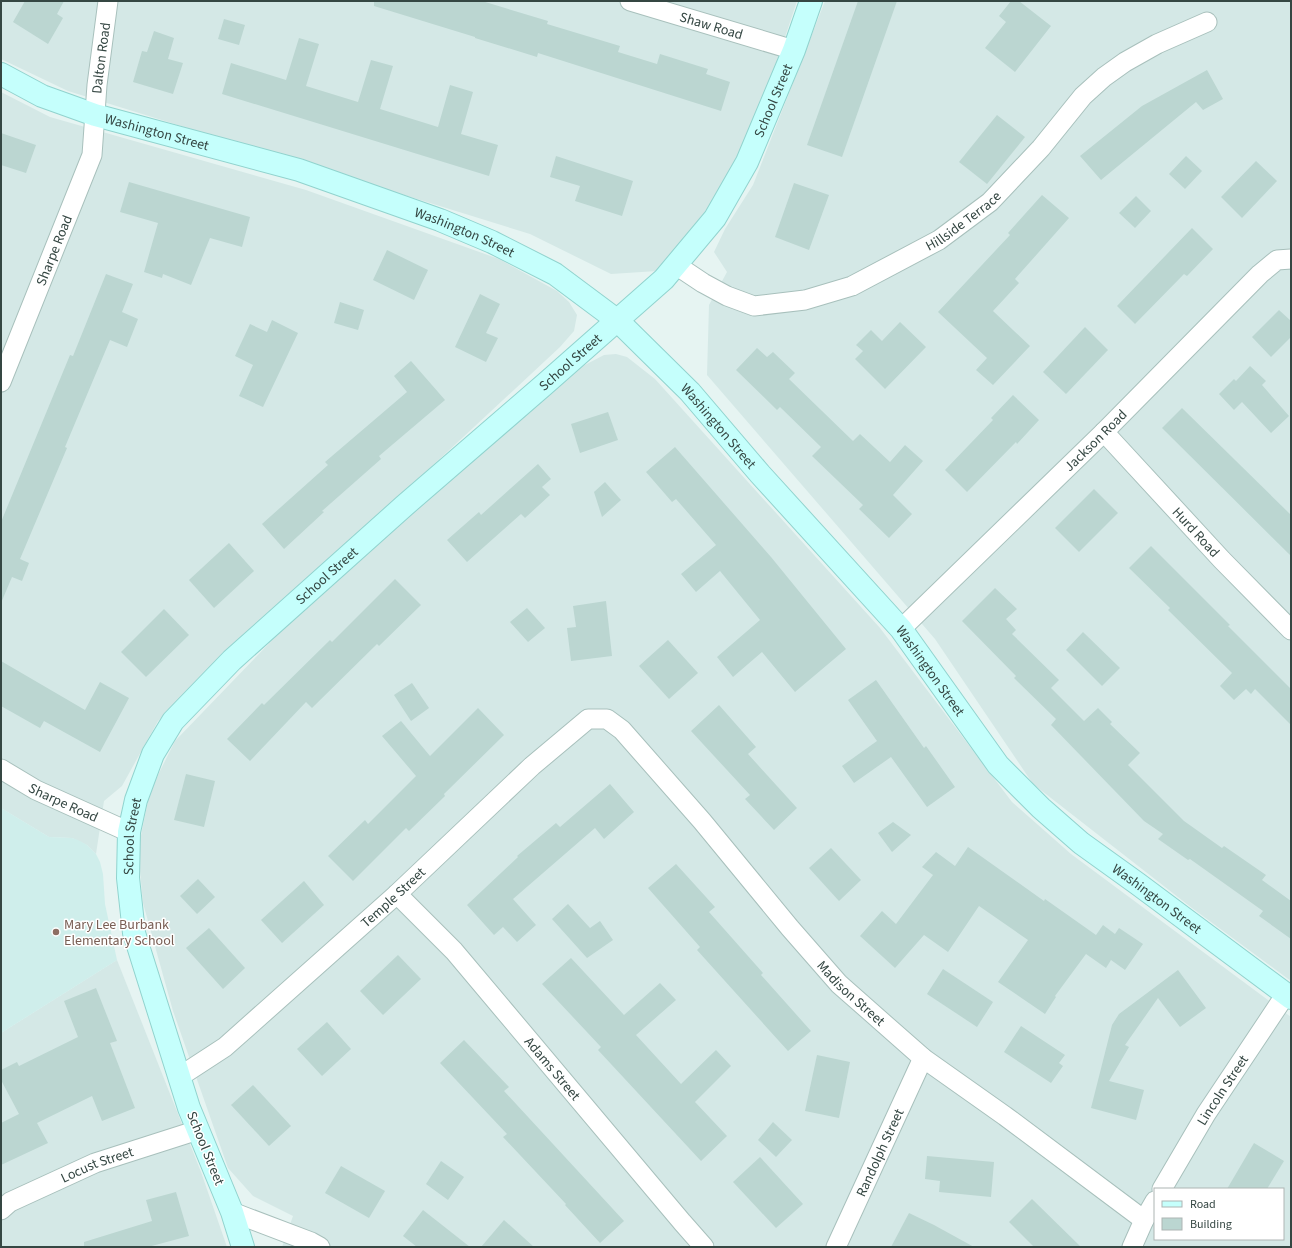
<svg xmlns="http://www.w3.org/2000/svg" width="1292" height="1248" font-family="'Source Sans 3',sans-serif">
	<rect width="100%" height="100%" fill="#e6f4f2"/>
	<g fill="#d4e8e6" fill-rule="evenodd">
		<path d="M1 1H797L769 85 731 178 681 242 657 271 611 274 530 234 68 91 1 59Z"/>
		<path d="M825 1H1291V981L1192 908 1033 784 935 639 707 375 709 305 727 272 714 252 725 229 753 185Z"/>
		<path d="M1 92 50 117 306 190 499 259 557 291 569 302 577 315 574 331 560 347 158 721 122 786 104 801 96 854 87 845 72 838 49 837 1 808Z"/>
		<path d="M616 354 627 357 655 379 880 628 1012 802 1071 854 1291 1017V1247H282L293 1216 253 1196 228 1168 173 1011 143 903 138 850 150 791 175 741 284 628 511 426 581 367 604 355ZM1155 1189H1283V1239H1155Z"/>
		<path d="M117 960 201 1172 227 1247H1V1033Z"/>
	</g>
	<path fill="#cfeeeb" d="M1 808 49 837 72 838 78 840 87 845 96 854 100 862 103 874 105 904 117 960 1 1033Z"/>
	<g fill="#bbd6d1">
		<path d="M25 1H64L57 14 63 18 48 44 13 22Z"/>
		<path d="M374 1H482L548 21 547 24 620 46 618 52 657 64 660 54 708 69 706 74 730 82 721 111 538 53 537 57 475 38V37L374 6Z"/>
		<path d="M858 1H897L842 157 807 145Z"/>
		<path d="M1011 1H1019L1051 26 1015 72 985 48 1006 22 999 16Z"/>
		<path d="M224 19 245 25 239 45 218 39Z"/>
		<path d="M154 31 174 38 168 59 183 63 173 94 133 82 142 51 147 52Z"/>
		<path d="M299 38 319 44 306 86 358 102 371 60 393 66 380 109 438 127 450 85 473 92 461 134 498 145 489 176 222 94 231 63 286 80Z"/>
		<path d="M1207 70 1223 99 1203 110 1196 102 1101 180 1080 156 1142 106Z"/>
		<path d="M997 115 1025 137 987 184 959 162Z"/>
		<path d="M1 133 36 145 26 173 1 165Z"/>
		<path d="M556 156 633 181 622 216 575 201 580 186 550 177Z"/>
		<path d="M1186 156 1202 171 1185 189 1169 174Z"/>
		<path d="M1256 161 1277 181 1242 218 1221 197Z"/>
		<path d="M129 182 250 217 242 247 210 238 191 285 163 274 162 278 144 272 158 223 120 212Z"/>
		<path d="M794 183 829 195 809 250 775 237Z"/>
		<path d="M1042 195 1069 218 1015 279 1019 283 993 311 1030 346 993 385 976 370 987 358 938 312 1010 235 1008 233Z"/>
		<path d="M1136 196 1151 211 1135 228 1119 213Z"/>
		<path d="M1192 228 1213 249 1187 276 1184 274 1135 324 1117 306Z"/>
		<path d="M387 250 428 270 414 300 373 280Z"/>
		<path d="M106 274 133 284 122 312 138 319 127 347 110 340 65 447 67 448 20 559 29 563 22 581 12 577 1 603V522L70 355 73 356Z"/>
		<path d="M480 294 500 304 486 333 498 338 486 362 455 347Z"/>
		<path d="M340 302 364 310 358 330 334 323Z"/>
		<path d="M1279 310 1291 321V337L1271 357 1252 337Z"/>
		<path d="M272 320 298 333 263 407 239 396 253 365 235 356 250 324 267 332Z"/>
		<path d="M900 322 926 347 885 389 855 359 863 351 856 345 871 330 882 341Z"/>
		<path d="M1085 327 1108 350 1066 394 1043 372Z"/>
		<path d="M757 348 767 357 773 352 795 373 789 379 853 441 860 434 890 462 905 445 923 461 893 495 912 514 889 538 859 509 863 505 812 456 821 447 780 407 777 410 736 370Z"/>
		<path d="M411 361 445 400 379 456 381 459 322 511 324 512 284 549 262 524 328 465 325 462 407 392 394 376Z"/>
		<path d="M1250 366 1266 381 1262 385 1289 416 1271 433 1242 402 1234 410 1219 394 1234 379 1236 381Z"/>
		<path d="M1013 395 1039 420 1017 444 1016 442 967 492 945 470 993 420 991 418Z"/>
		<path d="M1182 408 1291 515V556L1162 428Z"/>
		<path d="M608 412 618 440 580 453 571 424Z"/>
		<path d="M675 447 771 557 846 649 795 692 762 652 733 677 717 657 760 620 720 571 696 592 681 574 716 545 676 499 672 502 646 472Z"/>
		<path d="M538 464 551 479 542 487 550 495 525 518 521 514 467 562 447 540 479 512 481 515Z"/>
		<path d="M605 482 621 500 602 517 594 492Z"/>
		<path d="M1094 489 1118 513 1079 552 1055 528Z"/>
		<path d="M229 543 254 571 214 608 189 580Z"/>
		<path d="M1151 546 1230 625 1228 626 1291 689V725L1255 689 1251 694 1246 689 1234 700 1220 686 1232 673 1168 610 1170 608 1129 568Z"/>
		<path d="M395 579 421 605 379 646 377 644 312 708 306 702 250 761 227 739 262 703 264 705 330 640 332 642Z"/>
		<path d="M995 588 1017 609 1006 619 1016 630 1012 634 1059 680 1051 688 1084 721 1098 708 1112 722 1110 724 1140 753 1128 765 1184 821 1222 848 1224 846 1266 875 1262 880 1291 901V939L1259 916 1263 911 1190 859 1188 860 1158 839 1163 834 1144 821 1051 725 1056 719 1014 678 1016 676 962 621Z"/>
		<path d="M606 601 612 656 571 661 567 628 576 627 573 606Z"/>
		<path d="M527 608 545 628 528 642 510 622Z"/>
		<path d="M164 609 189 635 146 677 121 652Z"/>
		<path d="M1083 632 1120 668 1102 686 1066 650Z"/>
		<path d="M668 640 698 673 669 699 639 666Z"/>
		<path d="M1 661 85 710 100 682 129 698 100 752 44 721 40 728 1 706Z"/>
		<path d="M876 680 924 748 926 746 955 787 927 807 891 757 854 783 842 766 877 741 848 700Z"/>
		<path d="M412 683 429 708 411 721 394 695Z"/>
		<path d="M719 705 756 747 748 754 797 808 774 830 745 799 750 795 691 731Z"/>
		<path d="M478 708 504 735 444 794 445 796 409 831 406 828 353 881 328 856 365 820 368 824 416 776 382 736 401 721 430 756Z"/>
		<path d="M186 774 215 781 204 827 174 820Z"/>
		<path d="M610 784 634 812 604 839 595 828 513 899 536 925 517 942 503 927 494 935 467 905 518 857 517 856 556 823 560 827Z"/>
		<path d="M893 822 911 835 892 852 878 833Z"/>
		<path d="M968 847 1044 901 1045 899 1096 935 1103 925 1115 934 1119 928 1143 944 1125 970 1111 960 1106 968 1086 954 1055 996 1056 997 1045 1014 998 982 1028 940 979 906 948 952 924 935 895 968 860 936 882 911 896 924 933 875 922 867 936 852 955 866Z"/>
		<path d="M831 848 861 880 839 901 809 868Z"/>
		<path d="M676 864 715 907 709 912 763 973 761 975 811 1031 788 1051 697 950 700 947 648 888Z"/>
		<path d="M198 879 215 897 197 914 180 896Z"/>
		<path d="M304 881 324 905 282 943 261 920Z"/>
		<path d="M568 904 590 928 600 921 613 940 587 958 552 919Z"/>
		<path d="M209 928 245 968 223 989 186 948Z"/>
		<path d="M398 955 421 979 383 1015 360 991Z"/>
		<path d="M571 958 624 1015 660 983 676 1000 636 1035 681 1084 716 1050 731 1066 695 1102 727 1136 701 1161 598 1050 601 1047 542 984Z"/>
		<path d="M943 969 993 1002 977 1027 927 994Z"/>
		<path d="M1178 970 1206 1008 1180 1027 1158 998 1125 1045 1129 1047 1109 1081 1144 1090 1136 1120 1091 1108 1112 1025 1119 1014Z"/>
		<path d="M96 988 117 1041 110 1043 135 1108 102 1121 92 1096 37 1123 48 1143 1 1165V1123L19 1114 1 1080V1070L17 1062 19 1066 78 1037 64 1001Z"/>
		<path d="M327 1022 351 1049 322 1076 297 1049Z"/>
		<path d="M1021 1026 1065 1055 1059 1063 1063 1066 1051 1083 1004 1052Z"/>
		<path d="M464 1040 509 1087 504 1091 624 1221 600 1243 565 1205 566 1204 503 1137 507 1134 440 1063Z"/>
		<path d="M817 1055 850 1062 839 1118 805 1111Z"/>
		<path d="M253 1085 291 1126 269 1146 231 1105Z"/>
		<path d="M773 1122 792 1140 776 1157 758 1140Z"/>
		<path d="M1254 1143 1284 1161 1267 1189H1227Z"/>
		<path d="M927 1156 994 1162 991 1197 939 1192 940 1181 925 1179Z"/>
		<path d="M760 1157 803 1204 776 1228 733 1182Z"/>
		<path d="M441 1161 464 1177 448 1200 426 1184Z"/>
		<path d="M341 1166 385 1191 369 1218 325 1193Z"/>
		<path d="M176 1192 189 1236 148 1247H84V1242L152 1221 146 1200Z"/>
		<path d="M1032 1199 1081 1247H1034L1009 1222Z"/>
		<path d="M423 1210 470 1247H417L403 1236Z"/>
		<path d="M909 1213 934 1225 974 1247H891Z"/>
		<path d="M504 1220 534 1247H481Z"/>
	</g>
	<g fill="none" stroke-linecap="round" stroke-linejoin="round">
		<defs>
			<g id="street">
				<path id="s1" d="M630 1 794 50"/>
				<path id="s2" d="M676 265 703 283 727 296 754 306 805 300 852 286 939 240 990 202 1041 148 1083 96 1104 77 1125 62 1157 44 1207 22"/>
				<path id="s3" d="M1 382 92 155 97 85 108 1"/>
				<path id="s4" d="M1104 432 1222 560 1291 630"/>
				<path id="s5" d="M901 629 1104 432 1260 274 1277 260 1291 259"/>
				<path id="s6" d="M1 769 36 790 129 832"/>
				<path id="s7" d="M397 894 454 951 682 1222 704 1247"/>
				<path id="s8" d="M179 1077 225 1047 397 894 532 766 588 719H607L622 730 702 821 790 928 839 984 923 1058 1005 1116 1144 1220"/>
				<path id="s9" d="M1162 1189 1206 1114 1286 994"/>
				<path id="s10" d="M1 1210 10 1202 95 1163 198 1130"/>
				<path d="M232 1212 311 1242 320 1247"/>
				<path id="s11" d="M836 1247 923 1058"/>
				<path d="M1132 1247 1144 1220 1155 1201"/>
			</g>
			<g id="secondary">
				<path id="s12" d="M1 74 42 96 95 115 299 170 440 220 492 242 555 274 618 321 690 392 760 474 901 629 998 765 1041 808 1081 843 1138 884 1291 998"/>
				<path id="s13" d="M243 1247 232 1212 189 1108 134 933 128 878 129 832 136 800 153 754 173 721 232 660 404 506 545 384 664 279 715 218 747 162 794 50 811 1"/>
			</g>
		</defs>
		<use href="#street" stroke="#a8c0bc" stroke-width="21"/>
		<use href="#secondary" stroke="#91d3ce" stroke-width="24"/>
		<use href="#street" stroke="#fff" stroke-width="19"/>
		<use href="#secondary" stroke="#c5fffc" stroke-width="22"/>
	</g>
	<circle fill="#8d6e63" stroke="#fff" stroke-width="1.5" cx="56" cy="932" r="4"/>
	<g text-anchor="middle" stroke-width="3" stroke-linejoin="round" paint-order="stroke">
		<g font-size="14" fill="#354743" stroke="#fff">
			<text dy="5" stroke="none"><textPath href="#s1" startOffset="85">Shaw Road</textPath></text>
			<text dy="5" stroke="none"><textPath href="#s3" startOffset="342">Dalton Road</textPath></text>
			<text dy="5" stroke="none"><textPath href="#s13" startOffset="1426">School Street</textPath></text>
			<text dy="5" stroke="none"><textPath href="#s12" startOffset="167">Washington Street</textPath></text>
			<text dy="5" stroke="none"><textPath href="#s2" startOffset="318">Hillside Terrace</textPath></text>
			<text dy="5" stroke="none"><textPath href="#s12" startOffset="491">Washington Street</textPath></text>
			<text dy="5" stroke="none"><textPath href="#s3" startOffset="142">Sharpe Road</textPath></text>
			<text dy="5" stroke="none"><textPath href="#s13" startOffset="1090">School Street</textPath></text>
			<text dy="5" stroke="none"><textPath href="#s12" startOffset="815">Washington Street</textPath></text>
			<text dy="5" stroke="none"><textPath href="#s5" startOffset="271">Jackson Road</textPath></text>
			<text dy="5" stroke="none"><textPath href="#s4" startOffset="136">Hurd Road</textPath></text>
			<text dy="5" stroke="none"><textPath href="#s13" startOffset="766">School Street</textPath></text>
			<text dy="5" stroke="none"><textPath href="#s12" startOffset="1139">Washington Street</textPath></text>
			<text dy="5" stroke="none"><textPath href="#s6" startOffset="71">Sharpe Road</textPath></text>
			<text dy="5" stroke="none"><textPath href="#s13" startOffset="430">School Street</textPath></text>
			<text dy="5" stroke="none"><textPath href="#s8" startOffset="280">Temple Street</textPath></text>
			<text dy="5" stroke="none"><textPath href="#s12" startOffset="1463">Washington Street</textPath></text>
			<text dy="5" stroke="none"><textPath href="#s8" startOffset="931">Madison Street</textPath></text>
			<text dy="5" stroke="none"><textPath href="#s7" startOffset="234">Adams Street</textPath></text>
			<text dy="5" stroke="none"><textPath href="#s9" startOffset="116">Lincoln Street</textPath></text>
			<text transform="translate(206 1148) rotate(68)" y="5">School Street</text>
			<text dy="5" stroke="none"><textPath href="#s11" startOffset="104">Randolph Street</textPath></text>
			<text dy="5" stroke="none"><textPath href="#s10" startOffset="107">Locust Street</textPath></text>
		</g>
		<g font-size="14" fill="#785e54" stroke="#fff" text-anchor="start">
			<text x="64" y="929">Mary Lee Burbank<tspan x="64" dy="16">Elementary School</tspan></text>
		</g>
	</g>
	<rect width="1292" height="1248" fill="none" stroke="#354743" stroke-width="4"/>
	<rect x="1154" y="1188" width="130" height="52" fill="#ffffff" stroke="#aeb5b4"/>
	<rect x="1162" y="1201" width="20" height="6" fill="#c5fffc" stroke="#aeb5b4"/>
	<text x="1190" y="1208" font-size="12" fill="#354743">Road</text>
	<rect x="1162" y="1218" width="20" height="12" fill="#bbd6d1" stroke="#aeb5b4"/>
	<text x="1190" y="1228" font-size="12" fill="#354743">Building</text>
</svg>
